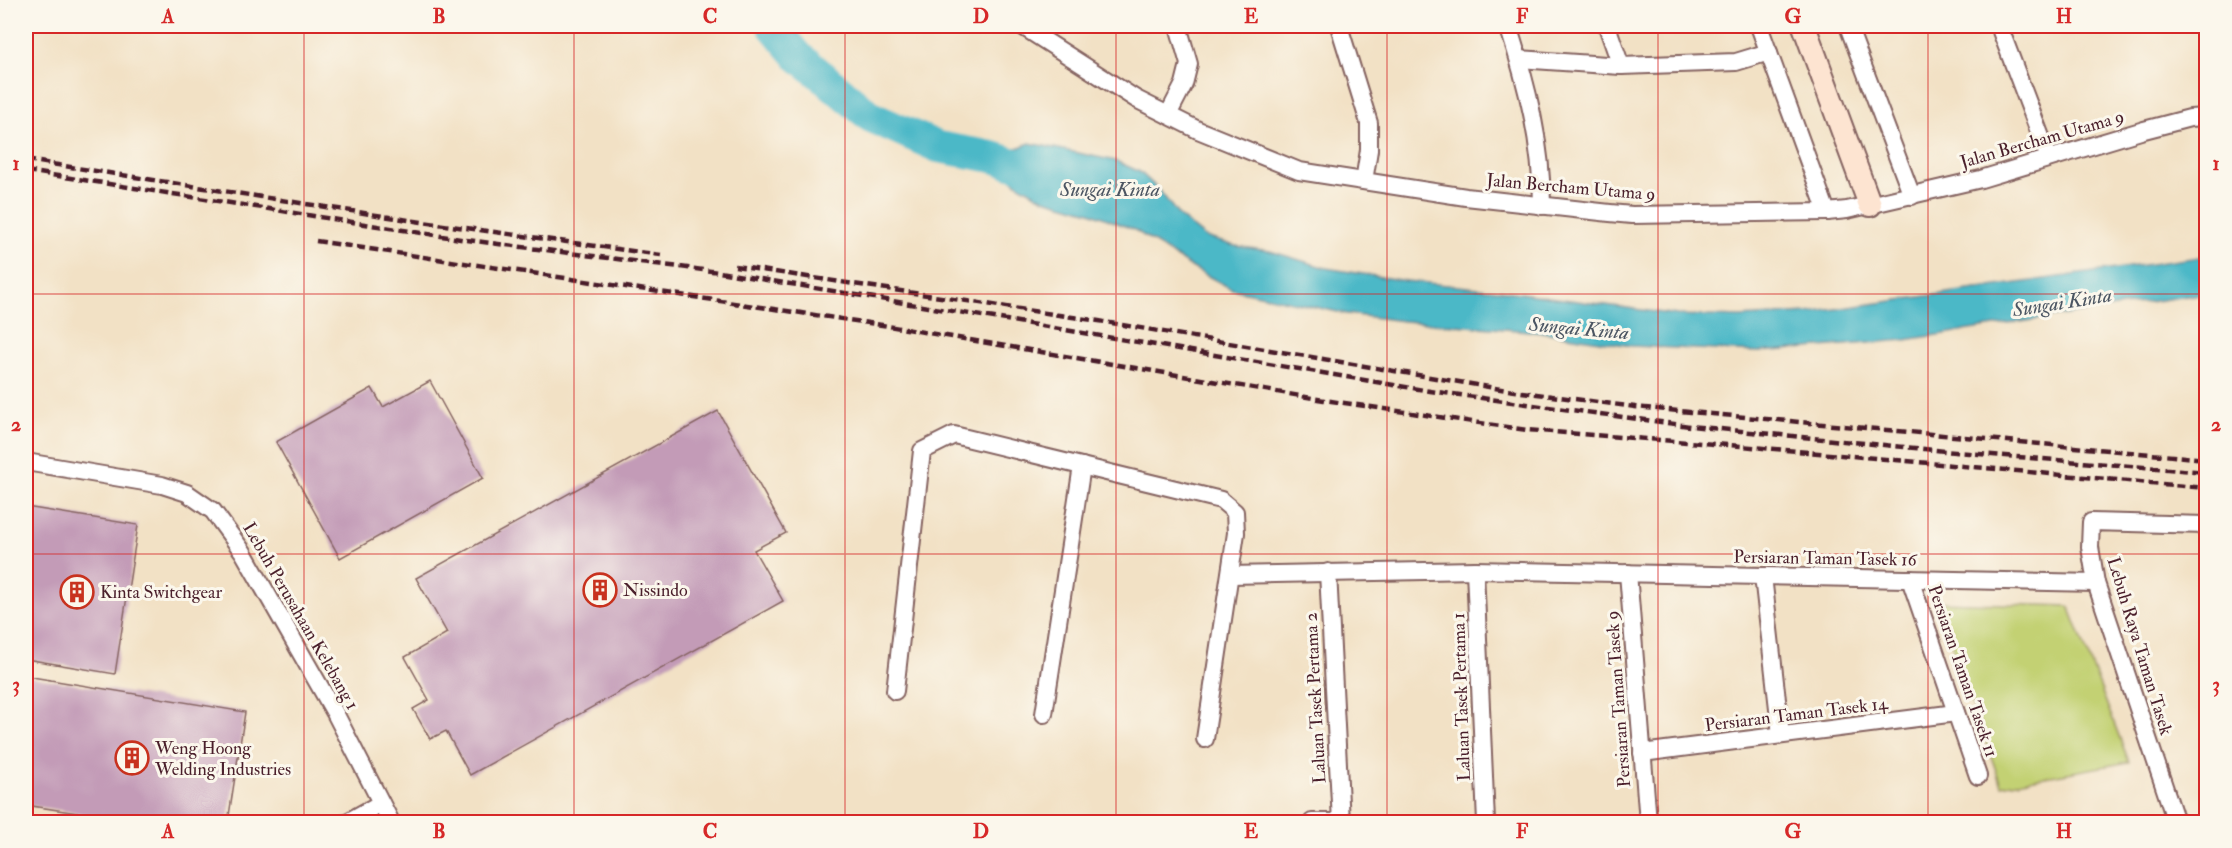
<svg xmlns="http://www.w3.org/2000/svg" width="2232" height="848" font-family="'IM FELL Double Pica',serif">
	<rect width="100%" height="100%" fill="#fbf7ec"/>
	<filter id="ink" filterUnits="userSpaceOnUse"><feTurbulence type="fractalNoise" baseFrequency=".0167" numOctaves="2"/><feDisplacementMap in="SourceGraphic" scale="12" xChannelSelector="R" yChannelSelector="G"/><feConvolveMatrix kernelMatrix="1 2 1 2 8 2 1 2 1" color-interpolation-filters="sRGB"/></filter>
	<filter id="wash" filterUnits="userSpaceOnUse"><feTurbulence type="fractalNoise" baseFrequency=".008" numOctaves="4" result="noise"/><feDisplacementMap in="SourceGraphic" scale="24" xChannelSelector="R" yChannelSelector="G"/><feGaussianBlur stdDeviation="1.35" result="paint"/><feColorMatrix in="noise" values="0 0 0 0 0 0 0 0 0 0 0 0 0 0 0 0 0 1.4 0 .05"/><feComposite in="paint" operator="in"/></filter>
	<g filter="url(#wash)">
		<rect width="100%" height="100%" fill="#f2e1c5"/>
		<path fill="#c3d173" stroke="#86784f" stroke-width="1.5" d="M1937 602 2069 606 2129 762 2001 785Z"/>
		<path fill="#4cb8c7" stroke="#4b6c79" stroke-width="1.5" d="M1030 143 1116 161 1140 172 1159 190 1179 216 1205 237 1235 246 1270 251 1326 268 1406 281 1499 290 1677 315 1740 317 1808 313 2206 256V293L1905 340 1759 352 1632 346 1542 332 1404 321 1347 314 1232 289 1193 268 1135 230 1090 212 1044 199 1016 183 993 157Z"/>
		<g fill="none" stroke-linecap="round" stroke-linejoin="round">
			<path stroke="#4cb8c7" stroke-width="32" d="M773 26 798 56 871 117 938 147 993 157 1033 170"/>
		</g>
		<g id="blocks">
			<g fill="#c39bb7">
				<path d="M430 381 483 478 340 558 276 442 372 388 383 407Z"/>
				<path d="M718 411 786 533 754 550 783 601 470 775 446 731 430 739 413 709 429 700 405 657 447 633 416 578Z"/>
				<path d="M26 507 138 525 115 674 26 659Z"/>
				<path d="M26 676 245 712 228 822H135L26 805Z"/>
			</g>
		</g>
	</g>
	<g filter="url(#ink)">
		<use href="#blocks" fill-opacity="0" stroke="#856361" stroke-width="1.5"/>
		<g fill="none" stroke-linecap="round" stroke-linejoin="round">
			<defs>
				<g id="street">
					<path d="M1022 26 1136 99 1198 130 1299 171 1466 197 1610 213 1632 215 1827 212 1847 210 1981 179 2144 130 2190 118 2206 117"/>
					<path d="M1339 26 1369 123V150L1364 181"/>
					<path d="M1508 26C1527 84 1542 144 1542 206"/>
					<path d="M1607 26 1621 66"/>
					<path d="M1759 26 1827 212"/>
					<path d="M1848 26 1912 196"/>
					<path d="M1999 26 2049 158"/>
					<path d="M1519 59 1621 66 1736 62 1769 52"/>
					<path d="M1168 115 1184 84 1189 64 1178 26"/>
					<path d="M26 462 162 485 187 493 213 511 243 552 335 713 391 822"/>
					<path d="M1475 570 1486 822"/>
					<path d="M1328 572 1341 822"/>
					<path d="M1628 573 1648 822"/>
					<path d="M1230 575 1475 570 2096 583"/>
					<path d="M1763 576 1781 735"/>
					<path d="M1910 579 1978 776"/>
					<path d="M895 691 922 451 954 435 1221 500 1235 512 1236 533 1205 739"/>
					<path d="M1044 714 1082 466"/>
					<path d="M1642 753 1956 713"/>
					<path d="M347 822 381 803"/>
					<path d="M1312 822H1341"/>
					<path d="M2176 822 2096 583 2090 547 2091 522 2206 525"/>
				</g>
				<path id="secondary" d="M1804 26 1870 205"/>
			</defs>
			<use href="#street" stroke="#856361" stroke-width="20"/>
			<use href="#secondary" stroke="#856361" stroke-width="26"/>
			<use href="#street" stroke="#fff" stroke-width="16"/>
			<use href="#secondary" stroke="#fde4d1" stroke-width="22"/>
			<g stroke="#4a1f2b" stroke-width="4.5" stroke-dasharray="9 4.5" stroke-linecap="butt">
				<path d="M26 160 415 221 661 255"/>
				<path d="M26 171 467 240 719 272 1430 391 1690 426 1955 452 2206 472"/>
				<path d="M316 241 882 325 1324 400 1527 430 1741 446 2206 488"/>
				<path d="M735 266 1099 321 1507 390 1635 407 2206 459"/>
			</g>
		</g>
	</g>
	<path fill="none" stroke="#d62828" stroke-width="1.5" stroke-opacity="0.55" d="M304 26V822M574 26V822M845 26V822M1116 26V822M1387 26V822M1658 26V822M1928 26V822M26 294H2206M26 554H2206"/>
	<defs>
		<symbol id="building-ring" viewBox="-11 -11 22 22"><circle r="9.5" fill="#fbf7ec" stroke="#c8321e" stroke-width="1.5"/><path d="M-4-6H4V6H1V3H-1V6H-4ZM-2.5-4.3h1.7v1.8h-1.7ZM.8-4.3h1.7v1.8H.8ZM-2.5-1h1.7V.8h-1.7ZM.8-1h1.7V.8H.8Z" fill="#c8321e"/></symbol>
	</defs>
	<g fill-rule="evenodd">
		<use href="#building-ring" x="581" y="571" width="38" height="38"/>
		<use href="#building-ring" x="58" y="573" width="38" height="38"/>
		<use href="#building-ring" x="113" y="739" width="38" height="38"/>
	</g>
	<g text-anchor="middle" stroke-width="6" stroke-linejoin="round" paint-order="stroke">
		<g font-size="18" fill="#4a1f2b" stroke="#fbf7ec">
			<text transform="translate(2042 139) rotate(-16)" y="6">Jalan Bercham Utama 9</text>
			<text transform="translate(1571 187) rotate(5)" y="6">Jalan Bercham Utama 9</text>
			<text transform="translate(1825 558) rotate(1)" y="6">Persiaran Taman Tasek 16</text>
			<text transform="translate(301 616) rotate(60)" y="6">Lebuh Perusahaan Kelebang 1</text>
			<text transform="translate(2140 646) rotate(73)" y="6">Lebuh Raya Taman Tasek</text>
			<text transform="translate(1963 671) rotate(71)" y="6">Persiaran Taman Tasek 11</text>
			<text transform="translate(1461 697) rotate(-92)" y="6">Laluan Tasek Pertama 1</text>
			<text transform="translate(1315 698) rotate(-93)" y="6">Laluan Tasek Pertama 2</text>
			<text transform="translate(1618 699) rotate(-94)" y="6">Persiaran Taman Tasek 9</text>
			<text transform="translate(1796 714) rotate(-7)" y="6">Persiaran Taman Tasek 14</text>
		</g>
		<g font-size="18" fill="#4a1f2b" stroke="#fbf7ec" text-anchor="start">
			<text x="623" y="596">Nissindo</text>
			<text x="100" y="598">Kinta Switchgear</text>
			<text x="155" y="754">Weng Hoong<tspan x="155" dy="21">Welding Industries</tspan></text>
		</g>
		<g font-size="20" font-style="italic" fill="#4b5562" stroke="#fbf7ec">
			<text x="1110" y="196">Sungai Kinta</text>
			<text transform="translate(2062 302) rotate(-9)" y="7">Sungai Kinta</text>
			<text transform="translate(1579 328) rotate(5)" y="7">Sungai Kinta</text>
		</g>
	</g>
	<rect width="2232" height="848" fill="none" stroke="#fbf7ec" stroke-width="66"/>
	<rect x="33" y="33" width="2166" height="782" fill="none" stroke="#d62828" stroke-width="2"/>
	<g font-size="20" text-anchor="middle" font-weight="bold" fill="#d62828">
		<text x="168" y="23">A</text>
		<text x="439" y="23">B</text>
		<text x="710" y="23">C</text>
		<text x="981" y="23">D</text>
		<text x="1251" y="23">E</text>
		<text x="1522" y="23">F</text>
		<text x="1793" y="23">G</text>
		<text x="2064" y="23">H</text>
		<text x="16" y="170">1</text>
		<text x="2216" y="170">1</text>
		<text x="16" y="431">2</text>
		<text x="2216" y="431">2</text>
		<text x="16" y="691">3</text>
		<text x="2216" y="691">3</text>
		<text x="168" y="838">A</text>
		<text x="439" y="838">B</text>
		<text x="710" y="838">C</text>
		<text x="981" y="838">D</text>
		<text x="1251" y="838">E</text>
		<text x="1522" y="838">F</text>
		<text x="1793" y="838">G</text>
		<text x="2064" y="838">H</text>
	</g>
</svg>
